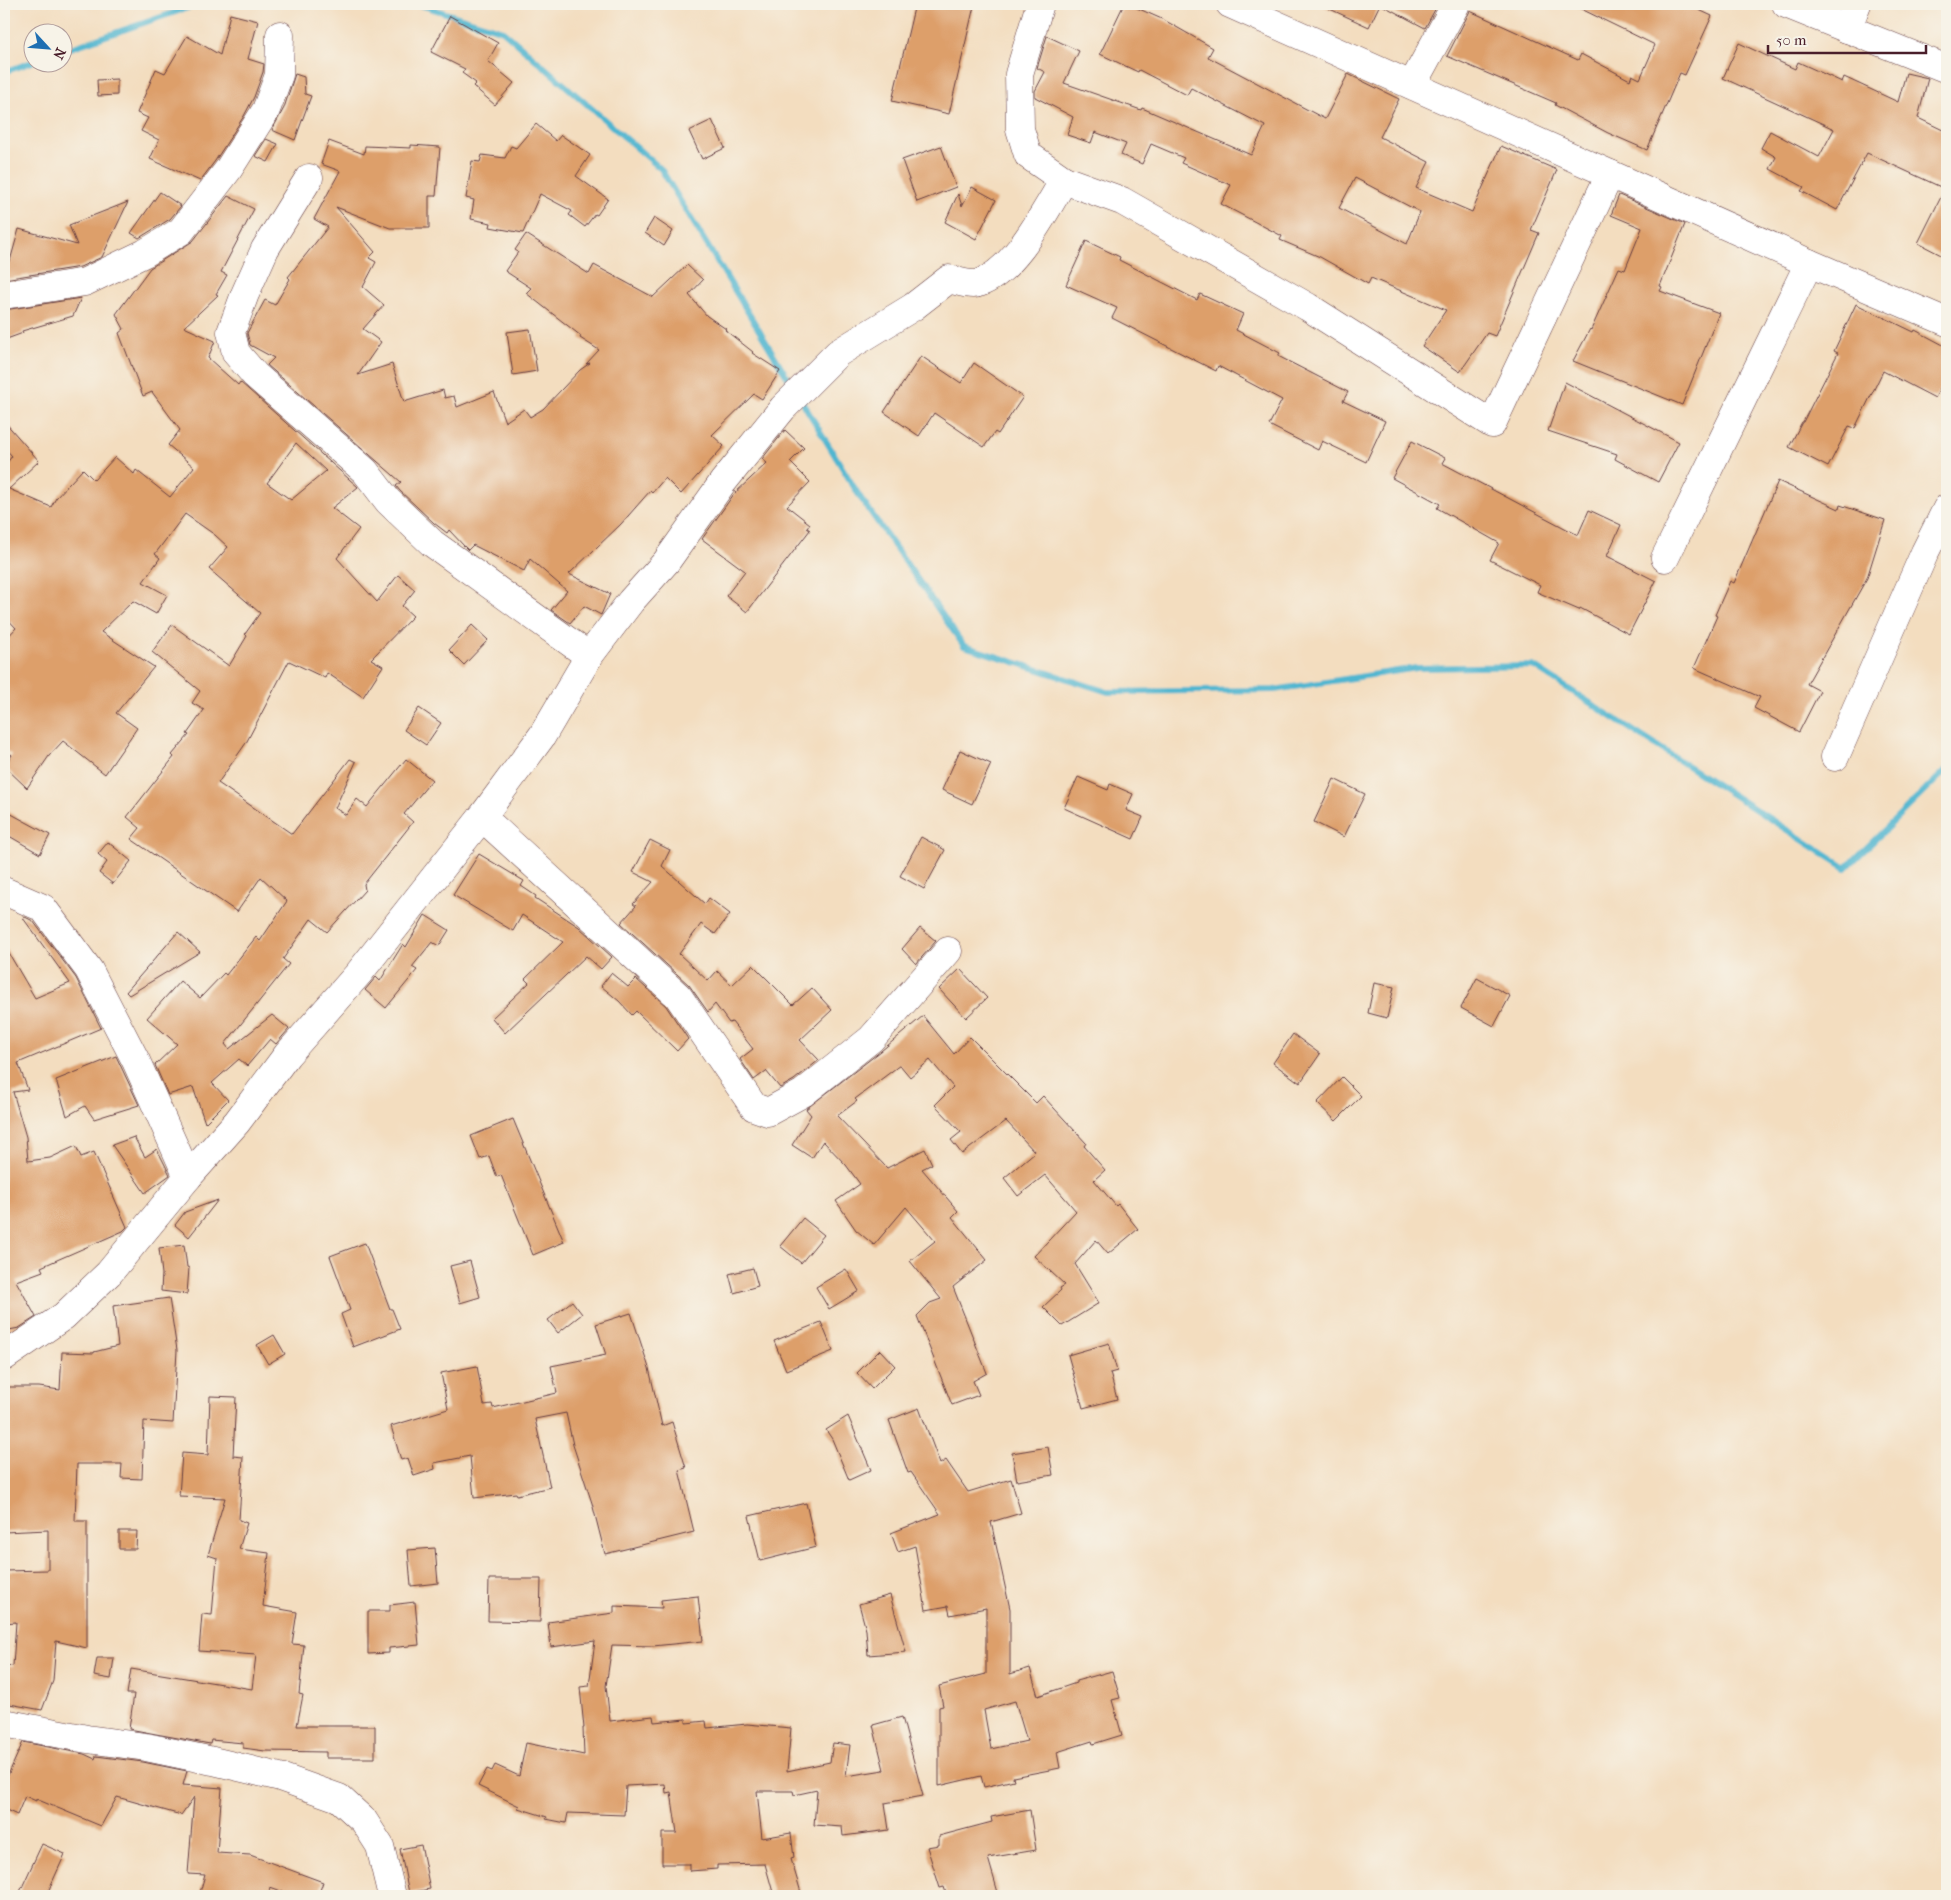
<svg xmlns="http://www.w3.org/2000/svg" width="1951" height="1900" font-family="'IM FELL French Canon',serif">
	<rect width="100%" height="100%" fill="#f7f3e8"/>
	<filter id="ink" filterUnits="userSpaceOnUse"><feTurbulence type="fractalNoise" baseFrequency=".02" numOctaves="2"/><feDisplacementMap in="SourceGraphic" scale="10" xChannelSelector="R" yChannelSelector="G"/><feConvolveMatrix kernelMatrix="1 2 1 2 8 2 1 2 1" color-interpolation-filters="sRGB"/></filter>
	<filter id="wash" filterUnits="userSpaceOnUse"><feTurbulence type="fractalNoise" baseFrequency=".0096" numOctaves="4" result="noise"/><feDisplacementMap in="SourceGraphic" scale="20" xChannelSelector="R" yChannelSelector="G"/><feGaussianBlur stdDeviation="1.12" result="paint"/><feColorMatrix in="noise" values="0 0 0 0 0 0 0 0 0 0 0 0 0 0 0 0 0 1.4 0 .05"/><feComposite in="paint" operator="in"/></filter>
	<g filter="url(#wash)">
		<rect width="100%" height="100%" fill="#f3ddbf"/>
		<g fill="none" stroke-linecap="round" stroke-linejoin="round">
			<g stroke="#51b6d0" stroke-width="6">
				<path d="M417 4 503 31 661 169 794 388"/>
				<path d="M62 51 199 4"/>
				<path d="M4 72 32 62"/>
				<path d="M800 398 860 497 964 646 1108 692 1274 690 1417 668 1533 666 1846 868 1947 769"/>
			</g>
		</g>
		<g id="blocks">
			<g fill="#dd9f6b" fill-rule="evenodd">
				<path d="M915 4 933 8 934 4H962L974 6 949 114 892 101Z"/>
				<path d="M1124 4H1128L1164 20 1213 48 1208 57 1325 119 1348 74 1399 99 1380 137 1429 162 1416 188 1472 212 1501 146 1557 170 1531 230 1539 233 1495 336 1487 333 1460 372 1422 346 1446 310 1371 278 1368 284 1320 257 1280 240 1282 236 1221 204 1231 185 1181 163 1184 158 1151 144 1142 164 1121 155 1126 144 1095 132 1091 143 1067 135 1073 117 1035 97V91L1045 72 1037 68 1047 36 1079 51 1064 83 1141 110 1142 108 1251 155 1265 126 1191 88 1187 95 1139 70 1138 72 1100 54ZM1355 178 1420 212 1407 244 1339 208Z"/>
				<path d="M1319 4H1438L1425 28 1380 4 1369 27Z"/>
				<path d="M1571 4H1686L1712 16 1685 75 1680 73 1647 150 1608 133 1555 105 1556 103 1447 56 1470 11 1578 60 1581 54 1630 80 1632 75 1640 79 1655 45Z"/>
				<path d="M230 14 258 21 248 59 264 64 263 72 254 97 244 116 215 161 200 181 150 159 159 140 141 131 148 118 137 113 156 69 165 73 187 36 220 55Z"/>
				<path d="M450 16 498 43 488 61 514 83 495 105 473 86 476 83 462 73 465 69 431 52Z"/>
				<path d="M1739 43 1795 69 1798 62 1842 82 1844 77 1898 102 1906 73 1928 78 1918 118 1947 132V258L1918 243 1945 189 1867 153 1837 210 1801 191 1804 187 1770 169 1776 157 1761 148 1770 131 1819 157 1834 129 1723 78Z"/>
				<path d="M295 74 304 77 305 94 311 96 295 140 272 130 284 108Z"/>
				<path d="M117 79V95L98 96 97 80Z"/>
				<path d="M712 120 725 148 702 159 689 131Z"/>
				<path d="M536 124 556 141 561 135 590 155 576 176 608 199 597 215 595 214 585 227 569 215 572 211 540 194 523 233 490 227 491 223 471 219 474 200 466 198 472 161 480 162 482 155 505 158 511 146 516 148Z"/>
				<path d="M266 139 278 144 268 162 255 156Z"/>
				<path d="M329 141 364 154 365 146 411 148V145L440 147 436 196H429V228H390L336 207 375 252 369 258 376 262 363 287 384 305 363 329 381 342 358 375 392 364 404 402 443 390 445 398 454 396 457 407 494 392 505 422 524 409 530 417 543 409 580 370 590 363 586 364 599 350 580 338 581 336 526 293 531 288 505 271 518 252 515 250 526 234 589 274 594 265 653 297 687 265 703 280 689 295 707 316 726 329 725 330 753 352 752 353 780 371 762 399 754 394 712 435 724 446 681 494 665 478 652 493 650 491 621 524 569 574 610 594 601 615 584 606 570 623 551 610 567 591 530 559 524 571 473 545 468 550 465 547 449 530 447 533 434 523 400 491 396 486 401 482 267 365 274 358 250 345 247 333 265 300 275 305 290 279 288 277 328 227 314 219 340 171 321 164Z"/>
				<path d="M941 146 956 187 917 202 902 160Z"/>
				<path d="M972 187 996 200 976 239 945 222 958 194 962 206Z"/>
				<path d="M160 192 181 206 170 219 139 238 131 233Z"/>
				<path d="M1619 195 1685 224 1660 286 1662 287 1660 291 1719 313 1682 405 1573 361 1590 329 1591 330 1619 268 1625 270 1642 228 1611 215Z"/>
				<path d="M228 196 254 209 221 272 227 275 216 294 218 295 184 327 215 341 208 358 238 385 240 382 358 487 332 508 359 529 337 558 377 602 398 575 415 590 402 606 413 616 371 659 383 666 363 697 327 673 325 678 289 661 246 743 218 783 292 834 350 759 356 762 335 808 346 815 357 799 367 807 406 759 432 780 404 814 413 822 364 884 365 890 327 932 311 919 283 959 289 964 225 1044 229 1049 272 1015 289 1029 276 1044 270 1039 247 1066 239 1059 212 1083 228 1100 205 1123 193 1087 168 1095 155 1065 177 1044 147 1018 180 981 200 998 224 973 226 975 256 937 260 941 287 901 261 877 237 912 131 839 140 828 127 817 174 757 172 755 189 735 187 734 204 710 192 703 200 691 152 652 172 625 229 666 247 636 245 634 260 613 209 569 228 547 215 535 185 514 155 554 160 558 143 582 167 595 156 614 133 601 101 632 154 667 116 713 137 728 105 774 63 741 49 756 27 788 4 766 12 755 4 749V641L16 628 4 615V467L12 456 4 447V421L39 461 9 489 51 507 56 498 83 469 94 480 115 457 134 474 136 470 170 497 194 467 168 445 180 430 152 392 143 396 119 333 124 329 116 314 150 268 193 241ZM296 443 326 471 291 500 267 483Z"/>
				<path d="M128 202 102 257 80 267 4 279V259L10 261 19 229 77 245 69 225Z"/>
				<path d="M654 218 673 231 664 246 645 233Z"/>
				<path d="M1086 241 1120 257 1119 260 1197 300 1200 294 1243 314 1236 330 1280 353 1278 356 1348 392 1343 401 1385 421 1366 462 1322 441 1318 450 1269 425 1282 400 1218 366 1216 371 1112 318 1117 308 1066 285Z"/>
				<path d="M81 298 73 316 22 331 23 333 4 340V310Z"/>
				<path d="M1856 304 1914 332 1915 330 1947 347V375L1935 398 1883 371 1855 428 1849 426 1828 467 1789 447 1802 422H1803L1838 353 1834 351Z"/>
				<path d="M530 329 537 371 513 375 507 332Z"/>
				<path d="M921 356 961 383 974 363 1023 397 998 434 995 432 984 447 934 413 919 436 884 412Z"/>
				<path d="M1565 382 1679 442 1658 482 1615 459 1617 454 1548 431Z"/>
				<path d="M785 430 804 448 790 462 810 482 787 506 810 524 807 528 810 530 747 612 726 596 745 571 702 539 734 494 767 463 762 459Z"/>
				<path d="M1412 441 1445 458 1442 463 1578 535 1589 510 1621 525 1607 556 1656 581 1629 634 1580 608 1579 610 1537 592 1540 585 1490 560 1499 543 1437 508 1440 504 1392 478Z"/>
				<path d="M1778 481 1839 509 1840 505 1885 520 1867 578 1807 684 1820 691 1799 732 1754 708 1760 697 1694 668 1717 616 1715 615 1730 581 1734 583Z"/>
				<path d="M472 625 488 640 464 665 449 650Z"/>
				<path d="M419 708 441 723 426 745 404 730Z"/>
				<path d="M960 750 991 764 972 804 942 790Z"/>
				<path d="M1078 777 1108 790 1110 784 1133 794 1126 810 1143 817 1133 839 1064 808Z"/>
				<path d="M1334 779 1365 794 1344 837 1314 822Z"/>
				<path d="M4 810 50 835 40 854 4 833Z"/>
				<path d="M921 837 945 850 924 889 900 876Z"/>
				<path d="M650 840 670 850 662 866 705 904 709 898 730 914 715 934 701 924 679 954 708 981 717 971 732 985 753 965 793 1005 812 988 832 1010 800 1040 819 1060 794 1080 780 1088 766 1071 754 1080 740 1059 753 1049 732 1022 729 1023 715 1004 708 1012 689 985 621 923 636 906 633 904 653 882 633 872Z"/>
				<path d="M108 842 131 861 113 884 99 873 107 862 98 854Z"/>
				<path d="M479 854 524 881 521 886 536 896 535 898 579 927 612 957 601 969 586 956 505 1033 492 1018 529 983 525 979 563 942 522 915 513 931 453 895Z"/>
				<path d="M425 915 449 930 439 946 432 942 412 967 417 970 386 1008 365 990 376 977 380 981 403 944 406 947Z"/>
				<path d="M25 917 33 921 76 978 101 1028 18 1063 28 1090 13 1092 26 1137 28 1161 50 1158 76 1146 81 1157 94 1152 127 1227 123 1231 41 1267 43 1271 16 1281 36 1317 19 1328 4 1331V945L35 998 70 983 23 918Z"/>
				<path d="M920 928 936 941 916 964 902 949Z"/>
				<path d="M178 932 200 952 129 995 126 992Z"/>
				<path d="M960 969 987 998 966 1018 939 989Z"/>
				<path d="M611 973 628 987 636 979 666 1006 688 1039 677 1051 636 1011 632 1015 619 1001 601 986Z"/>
				<path d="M1477 978 1510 996 1494 1026 1461 1008Z"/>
				<path d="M1374 983 1394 987 1387 1018 1368 1013Z"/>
				<path d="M923 1016 954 1054 970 1037 1036 1103 1043 1096 1086 1143 1084 1146 1105 1170 1094 1180 1116 1206 1118 1204 1138 1229 1108 1254 1096 1240 1075 1264 1099 1303 1062 1326 1043 1307 1061 1290 1060 1288 1065 1285 1034 1256 1076 1211 1045 1175 1018 1196 1004 1178 1035 1152 1006 1121 962 1154 951 1140 961 1132 935 1105 953 1087 930 1060 910 1077 900 1065 855 1099 857 1101 837 1116 887 1168 925 1149 932 1164 922 1169 958 1211 952 1217 987 1260 953 1287 987 1373 973 1381 979 1395 952 1405 917 1316 930 1303 941 1299 910 1261 935 1241 906 1207 874 1245 856 1230 836 1201 860 1184 846 1165 823 1141 812 1158 792 1145 811 1115 806 1109 881 1051Z"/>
				<path d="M1293 1034 1320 1054 1300 1083 1273 1063Z"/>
				<path d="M116 1056 139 1105 94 1119 85 1106 67 1116 56 1080Z"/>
				<path d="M1342 1077 1361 1096 1336 1121 1317 1103Z"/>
				<path d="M513 1119 564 1242 533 1255 501 1175 497 1177 489 1156 480 1159 471 1136Z"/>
				<path d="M134 1137 145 1157 157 1149 170 1175 145 1193 112 1145Z"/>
				<path d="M218 1200 189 1237 175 1225 185 1212Z"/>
				<path d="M803 1218 824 1235 801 1263 780 1246Z"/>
				<path d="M365 1243 390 1309H392L400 1329 353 1347 341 1314 350 1310 330 1256Z"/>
				<path d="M184 1245 187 1267 189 1268 187 1294 161 1291 162 1274 159 1248Z"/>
				<path d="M470 1261 480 1297 460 1303 450 1266Z"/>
				<path d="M753 1268 758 1286 734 1293 729 1274Z"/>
				<path d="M846 1269 859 1291 829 1309 816 1287Z"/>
				<path d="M169 1298 177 1350 173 1423 144 1421 142 1479 121 1478 122 1464H77L75 1521H87V1648L56 1641 53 1681 42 1710 4 1703V1665L13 1666 16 1622 4 1623V1571L48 1570V1530L4 1532 5 1387H39L60 1390 62 1352 94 1353V1352L118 1346 113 1306Z"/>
				<path d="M572 1301 582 1314 558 1333 548 1320Z"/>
				<path d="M631 1313 649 1368 662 1426 672 1422 686 1468 679 1470 694 1532 605 1554 592 1503 573 1445 566 1413 535 1419 550 1487 517 1495 516 1493 474 1498 470 1456 434 1463 435 1469 414 1476 408 1458 401 1460 391 1426 448 1409 441 1373 477 1366 484 1405 492 1404 493 1408 557 1393 551 1366 606 1355 596 1324Z"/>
				<path d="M821 1322 833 1351 786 1370 774 1341Z"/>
				<path d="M274 1335 285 1354 268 1364 257 1345Z"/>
				<path d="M1109 1343 1117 1371 1110 1373 1117 1399 1083 1408 1068 1355Z"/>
				<path d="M880 1350 895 1366 872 1389 857 1373Z"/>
				<path d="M210 1396 236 1397 233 1456 243 1457 239 1520 247 1523 239 1549 269 1553 263 1606 297 1612 292 1644 304 1645 299 1694 303 1695 297 1726H375V1758H326V1752L265 1751 243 1748V1743L211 1740 210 1744 129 1729 134 1694H127L131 1669 252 1689 256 1655 199 1651 202 1614 212 1615 217 1558 208 1555 225 1498 179 1496 182 1453 208 1455Z"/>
				<path d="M919 1408 940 1464 946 1460 968 1492 1011 1479 1021 1513 991 1522 1010 1609V1674L1030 1668 1038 1696 1076 1683V1681L1112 1671 1120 1698 1112 1700 1122 1735 1093 1744 1092 1741 1057 1752 1060 1768 1013 1777 1014 1780 984 1787 981 1776 939 1786V1707L943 1706 939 1686 986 1674V1608L950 1615 948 1606 926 1610 915 1546 898 1552 891 1533 940 1514 911 1472 908 1473 889 1420ZM1015 1701 1027 1741 991 1749 984 1710Z"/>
				<path d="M848 1416 871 1470 849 1480 832 1439 826 1430Z"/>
				<path d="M1048 1447 1053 1475 1017 1481 1012 1453Z"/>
				<path d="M806 1503 816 1547 760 1561 749 1516Z"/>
				<path d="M119 1531H137L136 1549H119Z"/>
				<path d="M435 1548 438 1583 411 1586 408 1550Z"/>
				<path d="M489 1579H541L540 1622 488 1621Z"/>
				<path d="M890 1595 906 1652 868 1655 866 1630 859 1604Z"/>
				<path d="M698 1596 703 1641 653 1646 612 1645 606 1686 610 1721 653 1716 654 1722 686 1719V1723L706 1721 707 1728 747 1724 791 1728 787 1771 830 1762 833 1743 850 1745 846 1776 884 1770 873 1725 902 1717 923 1796 885 1803 889 1830 843 1836 842 1827 814 1825 817 1790 794 1795 793 1791H757L762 1838 791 1833 794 1858 791 1859 802 1896H774L765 1864 717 1865V1869L690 1871V1864H662V1833H677L671 1792 666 1793 665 1784 626 1786 624 1815 568 1813 566 1823 546 1819 547 1817 518 1808 519 1806 478 1786 487 1769 492 1771 495 1765 519 1776 526 1743 584 1755 583 1728H584L580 1687 589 1686 595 1641 551 1647 548 1622 614 1613V1606L662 1608 661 1600Z"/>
				<path d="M415 1602 419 1645 389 1648V1653L368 1654V1611H390V1605Z"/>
				<path d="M97 1658H114L111 1679 94 1676Z"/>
				<path d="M23 1742 84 1754 95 1759 96 1756 143 1762 187 1771 183 1785 222 1788 217 1853 250 1855 323 1882 318 1896H296L270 1887 268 1896H199L205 1875 188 1874 194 1797 181 1815 117 1797 101 1826 36 1799V1801L25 1796 17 1815 4 1809V1784Z"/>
				<path d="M1030 1810 1036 1850 988 1858 999 1896H947L944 1887 940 1888 927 1847 939 1845V1836L992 1822 991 1817Z"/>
				<path d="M42 1844 65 1854 46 1896H18Z"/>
				<path d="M421 1845 430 1889 409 1893 400 1849Z"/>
			</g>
		</g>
	</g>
	<g filter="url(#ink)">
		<use href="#blocks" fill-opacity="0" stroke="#633c41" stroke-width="1"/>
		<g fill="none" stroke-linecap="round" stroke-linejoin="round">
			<defs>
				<g id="minor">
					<path d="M1040 4 1019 74 1020 129 1028 155 1064 180"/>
					<path d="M1786 4 1947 69"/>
					<path d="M1847 29 1857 4"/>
					<path d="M1412 85 1456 4"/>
					<path d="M1610 174 1809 263 1947 322"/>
					<path d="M309 178 265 249 245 294 231 332 236 353 255 375 365 471 388 501 432 543 589 656"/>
					<path d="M4 295 85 282 145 253 181 231 228 170 266 110 279 75 280 35"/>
					<path d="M1665 558 1809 263"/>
					<path d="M1835 757 1925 552 1947 508"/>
					<path d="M482 817 678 996 754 1107 768 1112 803 1093 871 1039 948 951"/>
					<path d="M4 891 43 908 89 970 136 1061 188 1177"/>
					<path d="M4 1357 64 1316 109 1273 188 1177 237 1122 287 1055 359 973 482 817 542 736 589 656 631 601 666 562 723 482 783 408 838 353 913 307 949 279C957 281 971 286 979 283 1015 271 1045 211 1064 180L1122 201 1308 307 1492 424 1610 174 1230 4"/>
					<path d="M4 1723 87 1739 146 1747 213 1761 280 1777 339 1798 364 1821 380 1846 392 1896"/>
				</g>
			</defs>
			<use href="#minor" stroke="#633c41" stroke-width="29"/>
			<use href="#minor" stroke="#fff" stroke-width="28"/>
		</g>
	</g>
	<rect width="1951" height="1900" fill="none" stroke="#f7f3e8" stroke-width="20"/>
	<g transform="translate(48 48) rotate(116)"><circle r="24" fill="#f7f3e8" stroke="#b29e9c"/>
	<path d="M0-4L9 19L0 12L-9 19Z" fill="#1f6fb2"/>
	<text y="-8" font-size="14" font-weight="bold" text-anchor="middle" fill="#4a1f2b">N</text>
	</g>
	<path d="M1768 45v8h158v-8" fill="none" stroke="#4a1f2b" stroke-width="2.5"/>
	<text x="1776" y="45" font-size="15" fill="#4a1f2b" stroke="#f7f3e8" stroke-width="4" paint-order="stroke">50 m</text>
</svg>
